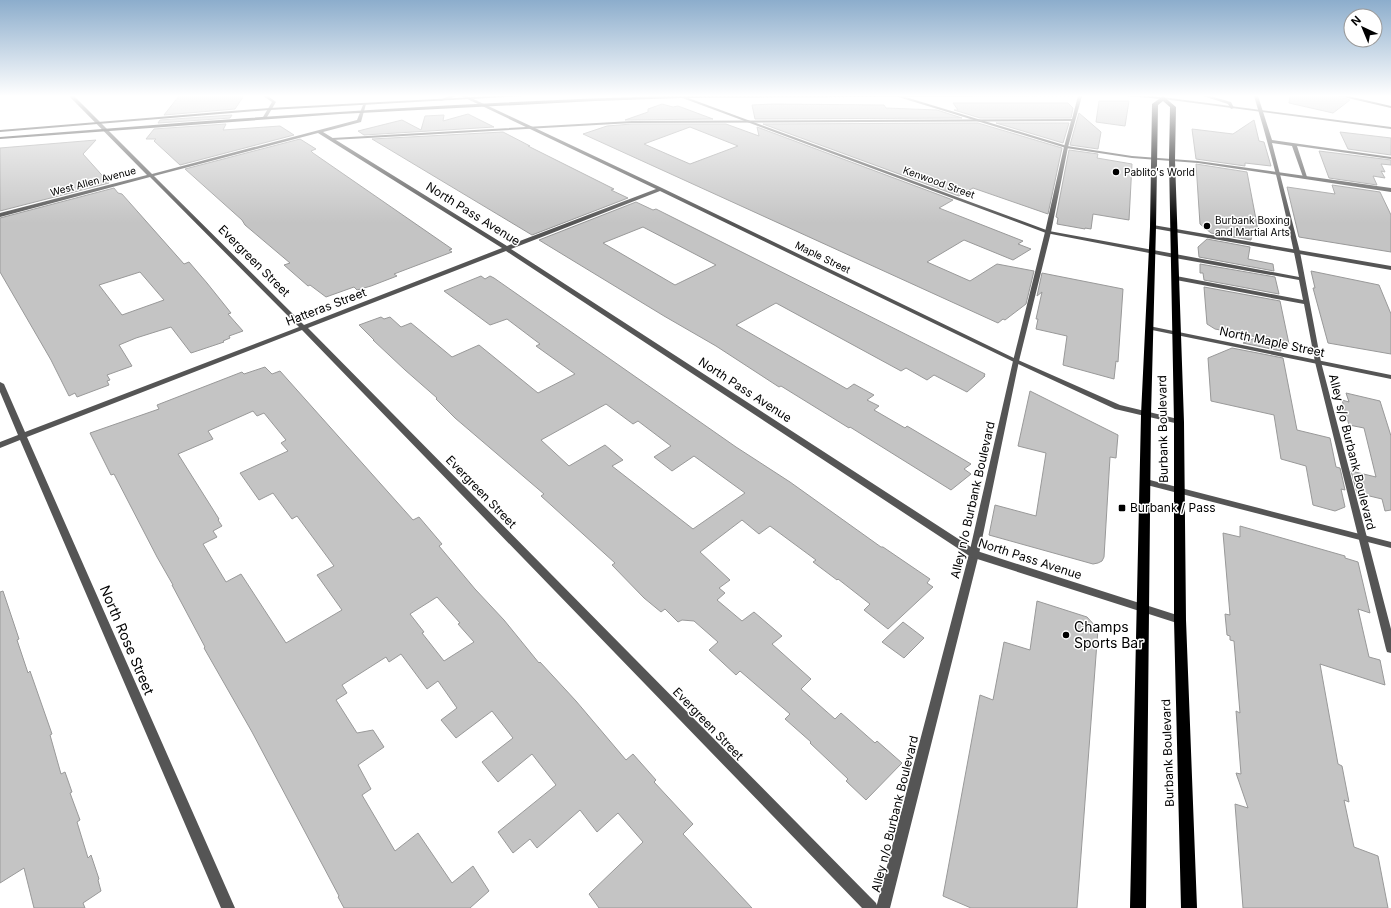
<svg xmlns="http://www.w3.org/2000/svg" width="1391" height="908" font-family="Inter,sans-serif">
	<rect width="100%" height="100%" fill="#fff"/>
	<g fill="#c4c4c4" stroke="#999" fill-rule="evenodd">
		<path d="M179 96H241L243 97 235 109 164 115Z"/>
		<path d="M1290 96H1338L1350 100 1333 113 1289 103Z"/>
		<path d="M1099 101H1129L1125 126 1096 122Z"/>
		<path d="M953 103H1068L1073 108 1071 118H980L954 110H958Z"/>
		<path d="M662 104 673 107 678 106 713 119 625 120 648 112V109Z"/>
		<path d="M773 104 884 105 886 108 937 110 962 118 755 119 752 105Z"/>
		<path d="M1079 113 1101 132 1098 149 1070 145Z"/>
		<path d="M468 114 494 127 364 135 358 131 402 120 421 130 425 116 444 115 443 121Z"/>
		<path d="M232 115 230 118 158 123 160 120Z"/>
		<path d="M1254 120 1259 141 1264 142 1271 166 1245 163V166L1196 159 1192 129 1233 134Z"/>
		<path d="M978 123 1062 148 1048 214 973 188 959 196 763 124Z"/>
		<path d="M996 123H1069L1063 143Z"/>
		<path d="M226 124 223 130 280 126 294 135 180 165 154 141 156 139H146L154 129Z"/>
		<path d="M632 124H726L759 136 757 127 953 200 939 208 1023 241 1018 244 1031 249 1013 260 964 240 927 262 970 281 997 264 1034 271 1026 304 1005 320 1003 319 998 323 583 134 607 126ZM690 127 738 146 690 164 644 144Z"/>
		<path d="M503 132 530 146H528L614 189 611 190 628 198 532 235 372 139Z"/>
		<path d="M1340 132 1391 138V155L1348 149Z"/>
		<path d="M300 139 316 149 311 151 313 153 452 249 449 250 452 252 394 274 397 276 371 286 357 290 354 287 326 297 310 285 308 286 284 265 290 263 245 225 242 220 185 169Z"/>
		<path d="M96 140 83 154 109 183 0 211V148Z"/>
		<path d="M1069 150 1098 154 1097 158 1132 164 1129 220 1093 214 1091 229 1085 228V229L1057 224 1058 218 1056 217Z"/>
		<path d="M1319 151 1391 160V165L1381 164 1385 172 1381 171 1385 178 1373 176 1377 185 1329 178Z"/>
		<path d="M1196 164 1247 172 1258 230 1253 229 1251 240 1211 233 1200 224Z"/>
		<path d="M1332 185 1380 192 1391 215V252L1299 237 1287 187 1335 194Z"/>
		<path d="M114 188 118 193 122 194 184 264 189 262 207 283 231 313 228 314 243 331 229 336 230 338 223 341 224 342 191 353 171 327 136 338 119 345 132 366 107 375 110 380 107 381 109 385 77 397 75 393 69 396 51 360 0 272V218ZM140 272 164 300 122 315 99 285Z"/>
		<path d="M636 202 653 210 656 209 985 374 984 376H985L967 392 934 375 927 380 906 368 901 371 776 303 736 325 847 389 854 384 874 395 867 400 879 406 874 410 905 428 907 426 971 464 964 469 971 474 951 490 850 427 849 428 781 386 779 387 716 346 664 316 539 240ZM643 227 668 240 716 265 675 285 603 243Z"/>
		<path d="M1207 239 1250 247 1248 259 1273 264 1274 271 1199 257 1198 247Z"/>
		<path d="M1200 264 1275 277 1279 294 1204 280 1203 273H1200Z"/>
		<path d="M1311 271 1379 285 1391 314V354L1328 343 1313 288H1315Z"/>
		<path d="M1042 273 1123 289 1118 362 1116 361 1114 379 1063 365 1067 336 1036 329 1038 319H1036L1042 292 1037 296Z"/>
		<path d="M481 276 485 279 490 276 494 278 736 447 790 482 881 547H883L930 579 927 583 933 587 888 629 864 610 870 604 838 579 837 580 813 562 816 560 770 526 759 534 742 520 700 552 730 580 719 588 725 593 717 600 742 621 754 612 782 636 772 644 811 679 801 689 835 719 841 713 875 743 877 741 902 763 866 800 846 781 848 779 810 743 811 742 785 719 790 714 740 671 736 675 709 650 718 642 694 621 682 620 678 622 665 609 661 612 644 598 612 565 615 563 541 496 544 494 455 418 436 399 437 398 405 370 373 340H374L359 325 381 317 384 319 390 317 401 327 411 323 452 357 479 345 538 393 575 374 536 346 540 344 507 319 490 325 444 291ZM606 404 633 424 638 421 671 446 654 457 672 471 694 456 745 493 693 529 612 466 623 460 605 445 569 466 541 440Z"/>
		<path d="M1204 287 1280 301 1289 344 1279 342 1281 351 1243 343 1257 337 1215 329 1207 324Z"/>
		<path d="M1232 348 1283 358 1297 430 1330 438 1336 467 1340 468 1345 490 1341 489 1345 507 1335 511 1313 505 1306 466 1281 459 1274 415 1211 401 1208 358Z"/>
		<path d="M265 367 272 374 280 371 413 520 419 517 442 544 439 546 475 589 504 620 539 663 540 662 576 701 626 760 633 754 656 780 654 782 693 824 683 834 752 908H599L589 894 643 842 618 813 597 832 580 810 537 848 530 839 513 853 498 832 556 785 532 754 498 782 482 762 513 738 492 711 456 738 441 720 457 708 438 681 427 689 401 654 389 662 386 657 342 685 347 693 336 700 357 733 373 730 384 747 358 765 371 789 362 795 395 851 418 833 452 883 473 866 489 891 470 908H344L338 897 339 896 252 732 204 648 205 647 172 585H173L157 557 114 474 111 475 90 433 159 409 157 405 242 372 244 374ZM253 411 257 416 264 413 286 440 281 443 288 451 240 473 259 500 273 493 292 519 297 516 334 566 317 575 342 610 286 643 241 574 226 582 203 544 217 537 213 531 222 526 218 520 219 519 178 454 213 439 208 431ZM437 597 460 623 458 624 474 642 444 661 422 633 424 632 410 614Z"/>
		<path d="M1030 391 1118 435 1116 458 1110 457 1104 557 1102 561 1098 563 1093 564 989 535 995 505 1036 516 1046 453 1018 446Z"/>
		<path d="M1346 393 1380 401 1391 436V510L1385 511 1382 499 1357 493 1351 471 1376 477 1364 428 1349 425 1342 400 1349 402Z"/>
		<path d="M1240 526 1345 556V558L1358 562 1370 613 1358 609 1369 657 1380 660 1385 685 1320 664 1338 764 1342 766 1349 802 1344 800 1354 847 1378 856 1388 908H1243L1235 804 1248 808 1236 773 1241 774 1236 711 1240 713 1234 641 1230 640V636L1227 635 1225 614 1230 615 1223 533 1240 537Z"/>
		<path d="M3 591 19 639 17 640 28 673 30 671 52 734 50 735 61 774 65 772 72 792 70 793 80 820 77 822 88 858 91 855 99 879 98 880 101 891 83 903 85 908H34L24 868 0 883V592Z"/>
		<path d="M1037 601 1087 617 1098 629 1077 908H971L943 896 980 695 993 700 1004 642 1030 650Z"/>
		<path d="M903 622 924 638 904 658 882 642Z"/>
	</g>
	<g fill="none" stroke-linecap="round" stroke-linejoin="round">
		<g fill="#555" fill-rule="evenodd">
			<path d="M1078 96H1082L1068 147 1051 232 1019 361 979 554 890 908H876L969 554 1013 361 1045 232 1064 147 1071 121 632 123 332 140 330 139 332 138 632 121 1072 119Z"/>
			<path d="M1203 96H1210L1231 102 1234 108 1231 109 1228 104Z"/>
			<path d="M1254 96H1258L1272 140 1391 157V159L1297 146 1307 177 1305 178 1303 177 1292 146 1272 143 1300 252 1321 362 1391 629V653L1387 652 1386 649 1315 362 1304 304 1176 280 1173 278 1176 276 1303 300 1299 280 1175 258 1172 256 1175 254 1299 277C1287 216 1272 155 1254 96Z"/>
		</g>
		<g fill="#555" fill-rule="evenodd">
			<path d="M69 96H74L152 174 357 120 363 105 366 104 361 122 323 132 507 246 656 189 461 96H467L662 188 1018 360 1120 405 1182 420 1183 422 1182 424H1179L1115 409 1014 362 660 191 511 249 977 551 1180 616 1183 617 1185 620 1183 623 1180 624 971 557 506 251 308 328 876 903 878 908H862L302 330 27 437 235 908H221L20 440 0 448V442L18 435 0 392V382L4 384 25 432 299 327 150 177 0 217V213L147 175ZM318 133 502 248 304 325 154 176Z"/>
			<path d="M263 96H268L276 102 267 117 265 118 263 117 272 102Z"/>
			<path d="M450 96H457L441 101 439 100Z"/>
			<path d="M677 96H683L1049 231 1175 254 1178 256 1175 258 1046 233Z"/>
			<path d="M895 96H902L1067 146 1132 156 1198 161 1391 188V192L1198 163 1132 158 1066 148Z"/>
			<path d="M1162 97 1391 127V129L1163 99Z"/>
			<path d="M1153 225 1391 266V270L1151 228V226Z"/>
			<path d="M1149 326 1391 375V379L1147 329V327Z"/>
			<path d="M1146 479 1391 542V548L1143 484 1142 482Z"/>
		</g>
		<g fill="#222" fill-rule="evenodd">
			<path d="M492 96H522L269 110 0 132V130L269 108Z"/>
			<path d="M664 96H1084L680 98 595 101 340 114 0 139V137C221 119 443 103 664 96Z"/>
			<path d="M1125 96H1153L1165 98 1163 99Z"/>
			<path d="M1339 96H1348L1391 106V108Z"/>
		</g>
		<path fill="#000" fill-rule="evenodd" d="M1163 96 1176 107 1175 160 1184 422 1186 620 1197 908H1181L1174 620V422L1169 160 1170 107 1163 101 1158 105 1156 227 1151 415 1146 908H1130L1141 415 1150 227 1152 104Z"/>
	</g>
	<linearGradient id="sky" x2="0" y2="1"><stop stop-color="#8cadcc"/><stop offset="0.43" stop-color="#fff"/><stop offset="1" stop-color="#fff" stop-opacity="0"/></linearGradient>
	<rect width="1391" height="223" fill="url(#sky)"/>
	<g fill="#000" stroke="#fff" stroke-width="1.5">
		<circle cx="1116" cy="172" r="4"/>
		<circle cx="1207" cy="226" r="4"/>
		<rect x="1118" y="504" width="8" height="8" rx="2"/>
		<circle cx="1066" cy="635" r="4"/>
	</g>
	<g text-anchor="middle" stroke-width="3" stroke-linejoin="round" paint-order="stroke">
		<g font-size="10" fill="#000" stroke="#fff" text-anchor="start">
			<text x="1124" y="176">Pablito's World</text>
			<text x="1215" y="224">Burbank Boxing<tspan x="1215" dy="12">and Martial Arts</tspan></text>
		</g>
		<g font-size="10" fill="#000" stroke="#fff">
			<text transform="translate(93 181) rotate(-15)" y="4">West Allen Avenue</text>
			<text transform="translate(939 182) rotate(20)" y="4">Kenwood Street</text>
			<text transform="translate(823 257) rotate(26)" y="4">Maple Street</text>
		</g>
		<g font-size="12" fill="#000" stroke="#fff">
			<text transform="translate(473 214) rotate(32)" y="4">North Pass Avenue</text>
			<text transform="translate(254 261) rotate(45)" y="4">Evergreen Street</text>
			<text transform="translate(326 307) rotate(-21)" y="4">Hatteras Street</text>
			<text transform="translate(1272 342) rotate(12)" y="4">North Maple Street</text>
			<text transform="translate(745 390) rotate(33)" y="4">North Pass Avenue</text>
			<text transform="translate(1163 429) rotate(-91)" y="4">Burbank Boulevard</text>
			<text transform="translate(1352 452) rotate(76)" y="4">Alley s/o Burbank Boulevard</text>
			<text transform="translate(481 492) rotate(46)" y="4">Evergreen Street</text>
			<text transform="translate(973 500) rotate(-77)" y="4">Alley n/o Burbank Boulevard</text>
			<text transform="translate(1030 559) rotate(18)" y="4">North Pass Avenue</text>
			<text transform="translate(708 724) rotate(46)" y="4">Evergreen Street</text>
			<text transform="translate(1168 753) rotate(-92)" y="4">Burbank Boulevard</text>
			<text transform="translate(895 814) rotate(-76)" y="4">Alley n/o Burbank Boulevard</text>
		</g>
		<g font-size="12" fill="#000" stroke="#fff" text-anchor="start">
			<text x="1130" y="512">Burbank / Pass</text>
		</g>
		<g font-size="14" fill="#000" stroke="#fff" text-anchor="start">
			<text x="1074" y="632">Champs<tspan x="1074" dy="16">Sports Bar</tspan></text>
		</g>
		<g font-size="14" fill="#000" stroke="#fff">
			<text transform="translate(127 640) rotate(67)" y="5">North Rose Street</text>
		</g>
	</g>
	<g transform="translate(1363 28) rotate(316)"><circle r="19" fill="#ffffff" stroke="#999999"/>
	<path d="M0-3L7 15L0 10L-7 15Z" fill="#000000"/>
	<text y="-6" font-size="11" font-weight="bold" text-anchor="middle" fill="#000000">N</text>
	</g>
</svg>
